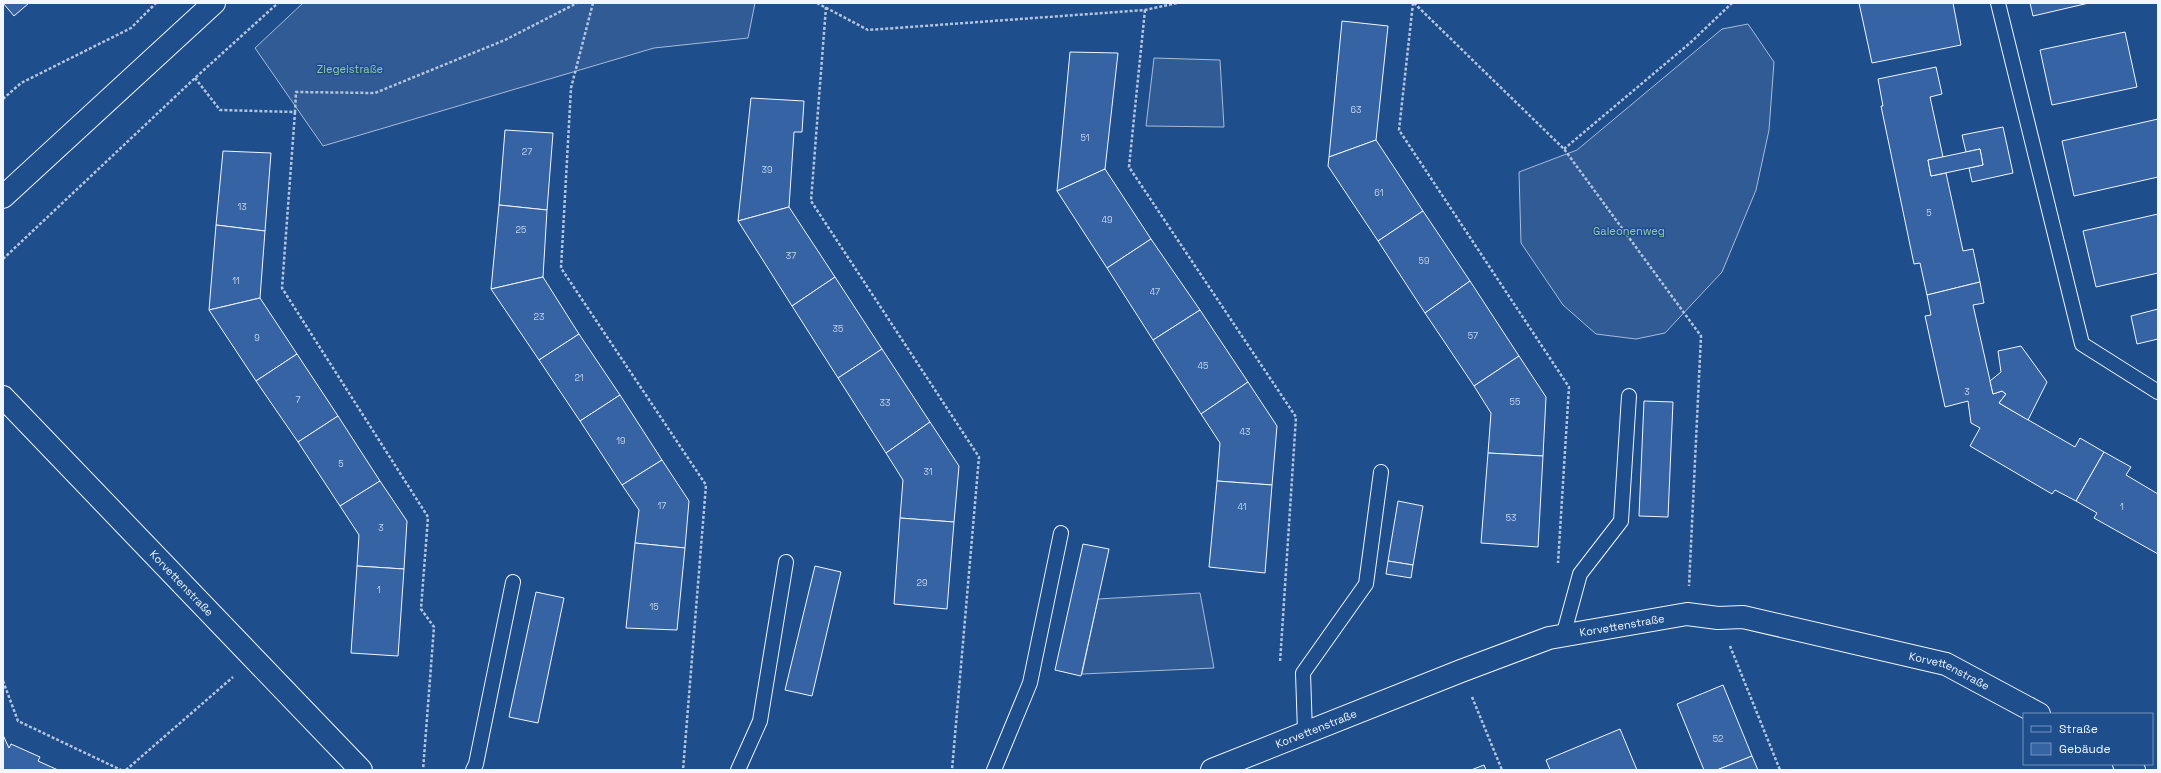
<svg xmlns="http://www.w3.org/2000/svg" width="2161" height="773" font-family="'Space Grotesk',sans-serif">
	<rect width="100%" height="100%" fill="#1f4e8c"/>
	<g fill="#305b95" stroke="#a8bbd7">
		<path d="M303 3H755L748 38 654 48 323 146 255 48Z"/>
		<path d="M1748 24 1774 62 1769 130 1756 190 1722 272 1665 333 1636 339 1596 334 1563 305 1521 243 1519 172 1577 150 1722 29Z"/>
		<path d="M1154 58 1220 60 1224 127 1146 126Z"/>
		<path d="M1200 593 1214 668 1082 674 1098 599Z"/>
	</g>
	<g fill="#3563a3" stroke="#f2f6ff">
		<path d="M3 3H29L14 16Z"/>
		<path d="M1859 3H1953L1961 45 1872 63Z"/>
		<path d="M2030 3H2089L2033 16Z"/>
		<path d="M1342 21 1388 26 1376 140 1329 157Z"/>
		<path d="M2125 32 2137 87 2052 105 2040 50Z"/>
		<path d="M1070 52 1118 53 1105 169 1057 191Z"/>
		<path d="M1936 67 1942 94 1930 97 1943 157 1928 160 1931 176 1946 173 1963 251 1973 249 1980 282 1927 295 1920 263 1914 264 1881 106H1883L1878 79Z"/>
		<path d="M751 98 804 101 802 132H794L789 207 738 221Z"/>
		<path d="M2158 119V177L2074 196 2062 141Z"/>
		<path d="M2003 127 2013 173 1972 182 1969 168 1983 165 1980 149 1966 152 1962 135Z"/>
		<path d="M505 130 553 133 547 210 499 205Z"/>
		<path d="M1376 140 1423 211 1378 241 1328 166 1329 157Z"/>
		<path d="M1980 149 1983 165 1931 176 1928 160Z"/>
		<path d="M223 151 271 153 265 231 216 225Z"/>
		<path d="M1105 169 1151 239 1107 268 1057 191Z"/>
		<path d="M499 205 547 210 543 277 491 289Z"/>
		<path d="M789 207 835 277 792 306 738 221Z"/>
		<path d="M1423 211 1470 281 1425 313 1378 241Z"/>
		<path d="M2158 214V273L2096 287 2083 231Z"/>
		<path d="M216 225 265 231 260 298 209 310Z"/>
		<path d="M1151 239 1200 310 1153 340 1107 268Z"/>
		<path d="M543 277 579 334 539 360 491 289Z"/>
		<path d="M835 277 882 349 838 378 792 306Z"/>
		<path d="M1470 281 1519 356 1474 386 1425 313Z"/>
		<path d="M1980 282 1984 303 1973 305 1993 394 2002 391 2006 394 1999 403 2075 447 2080 438 2104 452 2076 501 2055 490 2052 494 1970 446 1980 428 1971 423 1968 401 1945 407 1925 316 1931 315 1927 295Z"/>
		<path d="M260 298 297 354 256 381 209 310Z"/>
		<path d="M2158 309V339L2137 344 2131 316Z"/>
		<path d="M1200 310 1248 382 1201 414 1153 340Z"/>
		<path d="M579 334 620 395 580 421 539 360Z"/>
		<path d="M2021 346 2047 382 2028 420 1999 403 2006 394 2002 391 1993 394 1990 381 2001 372 1998 351Z"/>
		<path d="M882 349 930 422 886 453 838 378Z"/>
		<path d="M297 354 338 416 298 442 256 381Z"/>
		<path d="M1519 356 1546 397 1543 456 1488 453 1491 413 1474 386Z"/>
		<path d="M1248 382 1277 426 1272 485 1217 481 1220 443 1201 414Z"/>
		<path d="M620 395 662 460 622 485 580 421Z"/>
		<path d="M1644 401 1673 402 1668 517 1639 516Z"/>
		<path d="M338 416 380 481 340 506 298 442Z"/>
		<path d="M930 422 959 466 954 522 900 518 903 480 886 453Z"/>
		<path d="M2104 452 2131 467 2126 475 2158 494V554L2094 518 2097 513 2076 501Z"/>
		<path d="M1488 453 1543 456 1538 547 1481 543Z"/>
		<path d="M662 460 689 501 685 548 635 543 639 510 622 485Z"/>
		<path d="M380 481 407 521 404 569 357 566 359 535 340 506Z"/>
		<path d="M1217 481 1272 485 1265 573 1209 567Z"/>
		<path d="M1398 501 1423 506 1413 565 1388 561Z"/>
		<path d="M900 518 954 522 947 609 894 604Z"/>
		<path d="M635 543 685 548 677 630 626 628Z"/>
		<path d="M1083 544 1109 549 1081 676 1055 670Z"/>
		<path d="M1388 561 1413 565 1411 578 1386 574Z"/>
		<path d="M357 566 404 569 398 656 351 653Z"/>
		<path d="M815 566 841 572 812 696 785 690Z"/>
		<path d="M536 592 564 598 538 723 509 717Z"/>
		<path d="M1723 685 1752 756 1717 770H1704L1677 704Z"/>
		<path d="M1620 729 1637 770H1550L1546 760Z"/>
		<path d="M3 735 9 748 11 744 40 757 38 761 58 770H3Z"/>
		<path d="M1752 756 1758 770H1717Z"/>
		<path d="M1484 765 1486 770H1471Z"/>
	</g>
	<g fill="none" stroke-linecap="round" stroke-linejoin="round">
		<defs>
			<g id="service">
				<path d="M1998 3 2082 344 2158 392"/>
				<path d="M1563 636 1580 574 1621 521 1629 396"/>
				<path d="M1305 732 1303 673 1366 584 1381 472"/>
				<path d="M473 770 476 764 513 582"/>
				<path d="M738 770 760 721 786 562"/>
				<path d="M994 770 1030 683 1061 533"/>
			</g>
			<g id="minor">
				<path id="s1" d="M3 397 361 770"/>
				<path d="M2124 764 2134 770"/>
				<path id="s2" d="M1212 770 1461 671 1549 638 1687 614 1718 618 1743 617 1946 664 2039 714"/>
			</g>
			<path id="secondary" d="M3 197 214 3"/>
		</defs>
		<use href="#service" stroke="#f2f6ff" stroke-width="16"/>
		<use href="#minor" stroke="#f2f6ff" stroke-width="24"/>
		<use href="#secondary" stroke="#f2f6ff" stroke-width="24"/>
		<g stroke="#b3c4dc" stroke-width="2.5" stroke-dasharray="3 2" stroke-linecap="butt">
			<path d="M593 3 571 88 561 268 706 485 683 770"/>
			<path d="M817 3 868 30 1145 10 1177 3"/>
			<path d="M1413 3 1399 130 1569 387 1558 563"/>
			<path d="M1414 3 1564 149 1701 336 1689 586"/>
			<path d="M826 7 811 201 979 457 952 770"/>
			<path d="M1145 10 1129 167 1296 417 1280 663"/>
			<path d="M195 78 220 110 295 112 296 92 375 93 505 40 577 3"/>
			<path d="M3 99 21 83 131 28 156 3"/>
			<path d="M295 112 282 288 428 517 421 609 434 627 423 770"/>
			<path d="M1564 149 1690 43 1732 3"/>
			<path d="M3 259 195 78 278 3"/>
			<path d="M1730 646 1780 770"/>
			<path d="M3 681 18 721 121 770"/>
			<path d="M1472 697 1502 770"/>
			<path d="M126 770 233 677"/>
		</g>
		<use href="#service" stroke="#1f4e8c" stroke-width="14"/>
		<use href="#minor" stroke="#1f4e8c" stroke-width="22"/>
		<use href="#secondary" stroke="#1f4e8c" stroke-width="22"/>
	</g>
	<g text-anchor="middle" stroke-width="3" stroke-linejoin="round" paint-order="stroke">
		<g font-size="9" fill="#c3d1e8">
			<text x="1356" y="113">63</text>
			<text x="1085" y="141">51</text>
			<text x="527" y="155">27</text>
			<text x="767" y="173">39</text>
			<text x="1379" y="196">61</text>
			<text x="242" y="210">13</text>
			<text x="1929" y="216">5</text>
			<text x="1107" y="223">49</text>
			<text x="521" y="233">25</text>
			<text x="791" y="259">37</text>
			<text x="1424" y="264">59</text>
			<text x="236" y="284">11</text>
			<text x="1155" y="295">47</text>
			<text x="539" y="320">23</text>
			<text x="838" y="332">35</text>
			<text x="1473" y="339">57</text>
			<text x="257" y="341">9</text>
			<text x="1203" y="369">45</text>
			<text x="579" y="381">21</text>
			<text x="1967" y="395">3</text>
			<text x="298" y="403">7</text>
			<text x="1515" y="405">55</text>
			<text x="885" y="406">33</text>
			<text x="1245" y="435">43</text>
			<text x="621" y="444">19</text>
			<text x="341" y="467">5</text>
			<text x="928" y="475">31</text>
			<text x="662" y="509">17</text>
			<text x="1242" y="510">41</text>
			<text x="2122" y="510">1</text>
			<text x="1511" y="521">53</text>
			<text x="381" y="531">3</text>
			<text x="922" y="586">29</text>
			<text x="379" y="593">1</text>
			<text x="654" y="610">15</text>
			<text x="1718" y="742">52</text>
		</g>
		<g font-size="11" fill="#97c8a6" stroke="#1f4e8c">
			<text x="350" y="73">Ziegelstraße</text>
			<text x="1629" y="235">Galeonenweg</text>
		</g>
		<g font-size="11" fill="#f2f6ff" stroke="#1f4e8c">
			<text dy="4" stroke="none"><textPath href="#s1" startOffset="258">Korvettenstraße</textPath></text>
			<text dy="4" stroke="none"><textPath href="#s2" startOffset="436">Korvettenstraße</textPath></text>
			<text dy="4" stroke="none"><textPath href="#s2" startOffset="772">Korvettenstraße</textPath></text>
			<text dy="4" stroke="none"><textPath href="#s2" startOffset="112">Korvettenstraße</textPath></text>
		</g>
	</g>
	<rect width="2161" height="773" fill="none" stroke="#f2f6ff" stroke-width="8"/>
	<rect x="2023" y="713" width="130" height="52" fill="#1f4e8c" stroke="#7391ba"/>
	<rect x="2031" y="726" width="20" height="6" fill="#1f4e8c" stroke="#7391ba"/>
	<text x="2059" y="733" font-size="12" fill="#f2f6ff">Straße</text>
	<rect x="2031" y="743" width="20" height="12" fill="#3563a3" stroke="#7391ba"/>
	<text x="2059" y="753" font-size="12" fill="#f2f6ff">Gebäude</text>
</svg>
